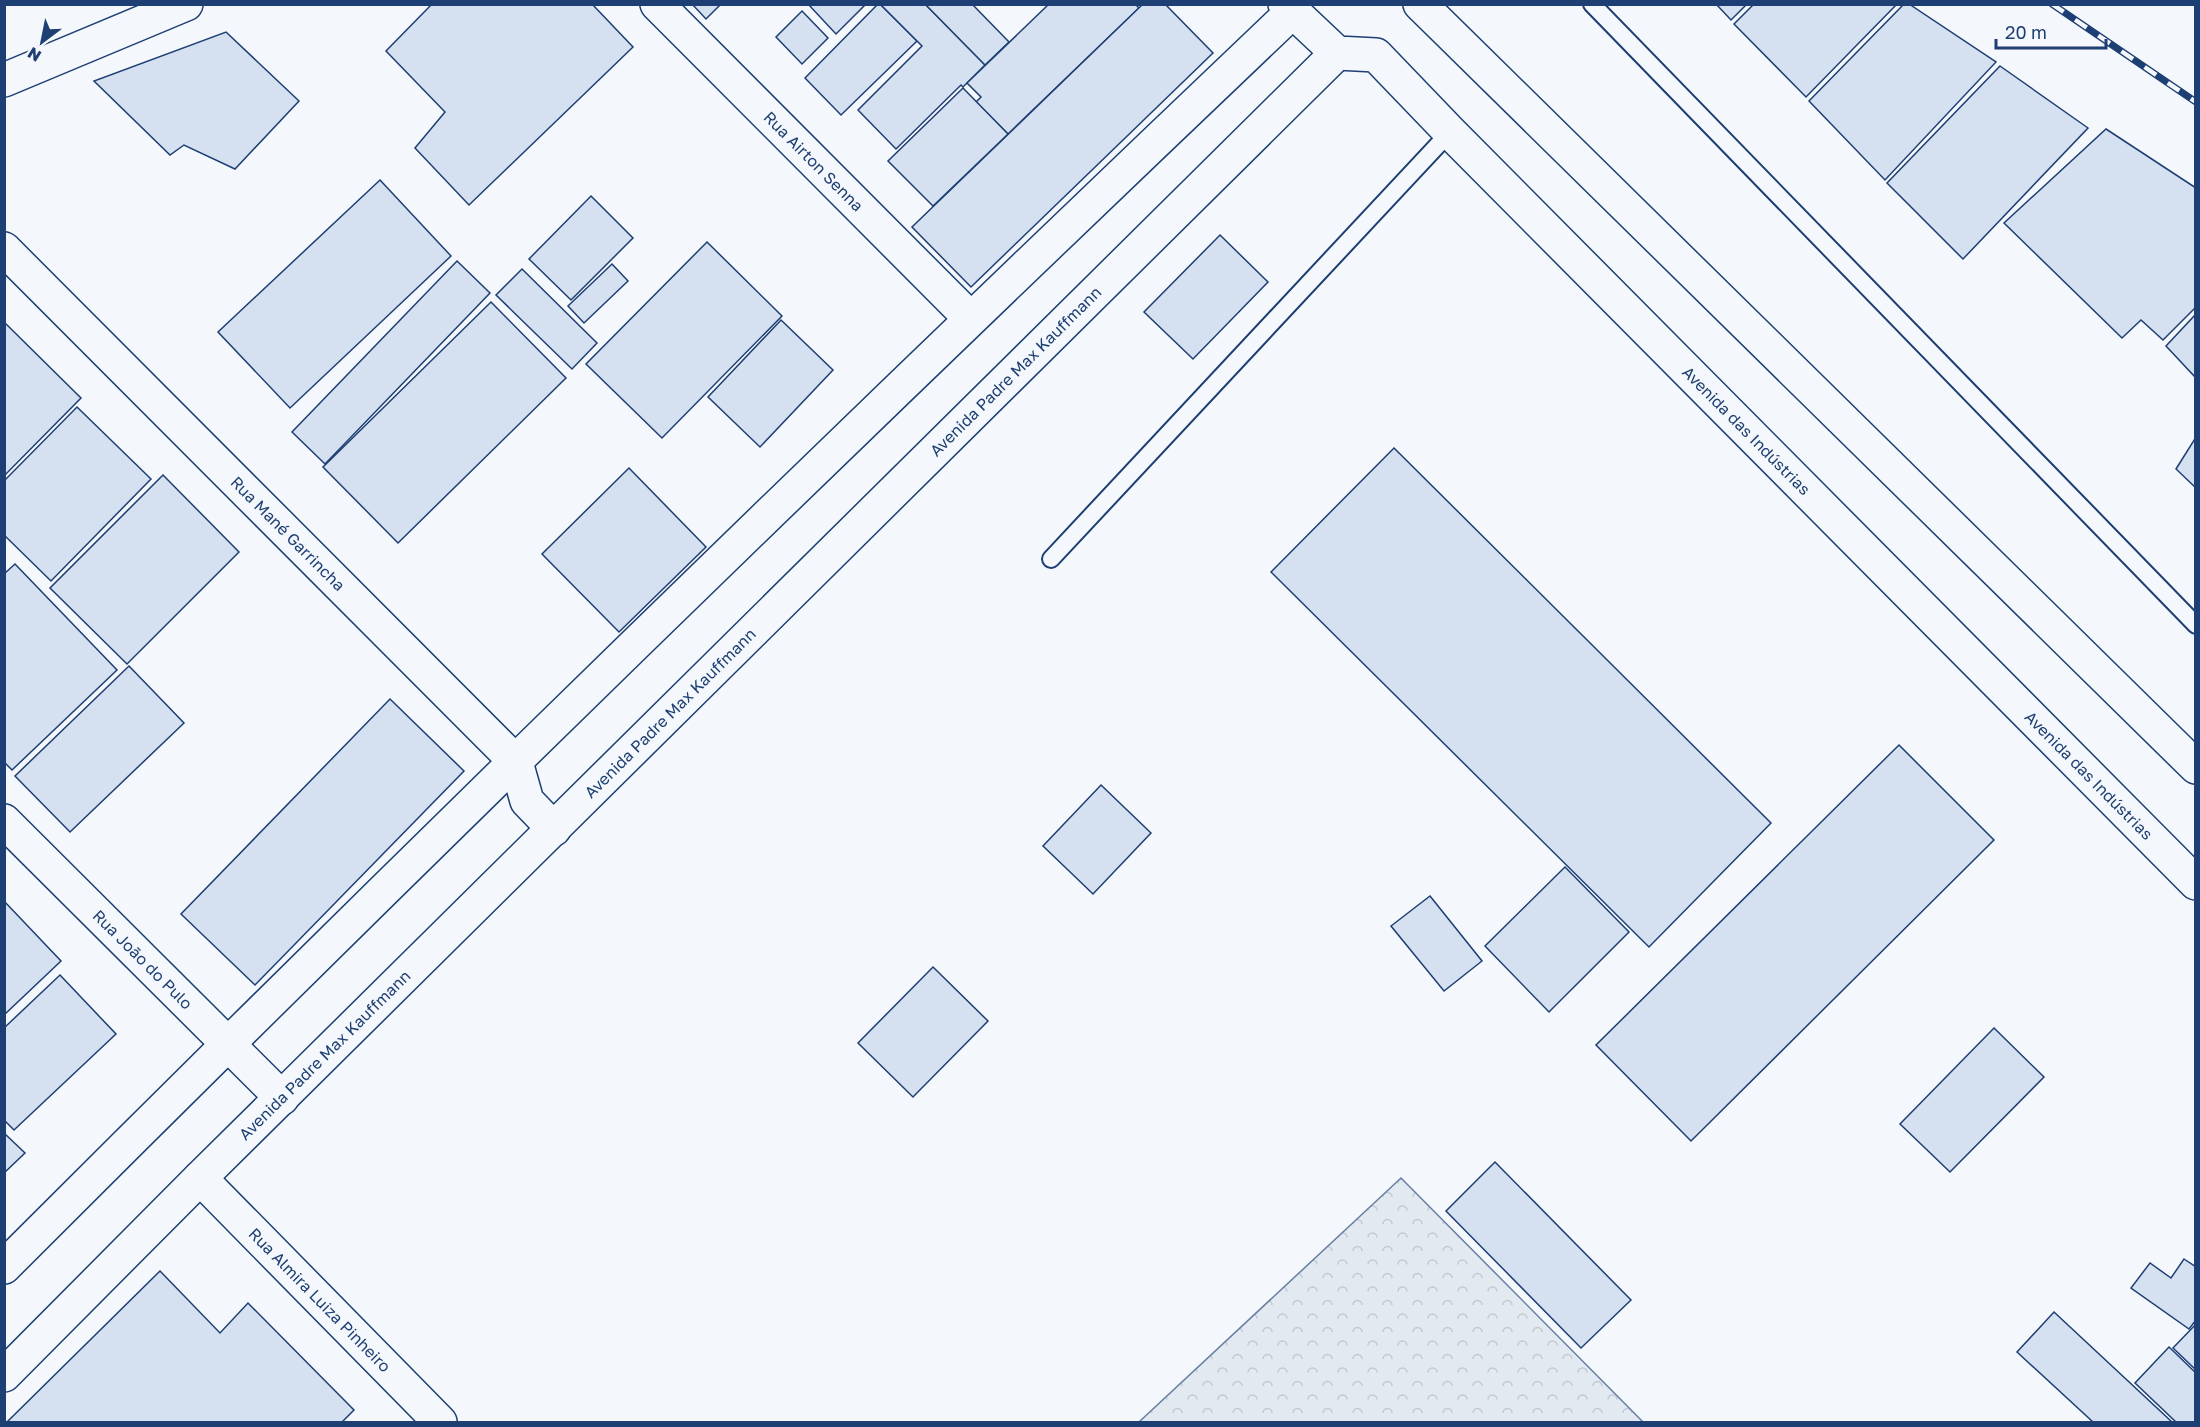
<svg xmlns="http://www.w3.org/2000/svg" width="2200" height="1427" font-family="'Golos Text',sans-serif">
	<defs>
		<pattern id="forest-crowns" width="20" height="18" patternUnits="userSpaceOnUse" patternTransform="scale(1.5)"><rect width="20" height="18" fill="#e3e9f0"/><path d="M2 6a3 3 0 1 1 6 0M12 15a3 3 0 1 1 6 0" fill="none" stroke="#c2c9d1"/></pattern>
	</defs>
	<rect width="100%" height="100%" fill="#f4f7fb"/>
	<path fill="url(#forest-crowns)" stroke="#687fa3" stroke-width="1.5" d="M1401 1178 1643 1422H1139Z"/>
	<g fill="#d5e0f0" stroke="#1d3f73" stroke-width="1.5">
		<path d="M432 4H592L633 47 469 205 415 148 445 112 386 51Z"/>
		<path d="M692 4H721L706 19Z"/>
		<path d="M808 4H866L836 34Z"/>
		<path d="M878 4H880L917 41 841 115 805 78Z"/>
		<path d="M880 4H925L985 65 963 87 961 85 896 149 858 110 922 46Z"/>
		<path d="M925 4H972L1009 42 985 65Z"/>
		<path d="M1049 4H1135L1139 8 1008 134 976 102 981 97 967 83Z"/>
		<path d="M1143 4H1165L1213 53 971 287 912 227Z"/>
		<path d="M1716 4H1747L1731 20Z"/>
		<path d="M1754 4H1897L1806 97 1734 24Z"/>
		<path d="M1904 4H1909L1996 62 1885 180 1809 101Z"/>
		<path d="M802 11 828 38 802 64 776 37Z"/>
		<path d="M226 32 299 101 235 169 184 145 170 155 94 81Z"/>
		<path d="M2000 66 2088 128 1963 259 1887 183Z"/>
		<path d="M963 88 1008 134 933 206 888 161Z"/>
		<path d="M2106 129 2196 188V307L2163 340 2141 320 2122 338 2004 223Z"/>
		<path d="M380 180 451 256 290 408 218 332Z"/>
		<path d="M591 196 633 238 571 300 529 259Z"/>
		<path d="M1220 235 1268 282 1193 359 1144 312Z"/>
		<path d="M707 242 782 316 662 438 586 364Z"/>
		<path d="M457 261 490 293 325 464 292 432Z"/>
		<path d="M612 264 628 281 584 323 568 306Z"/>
		<path d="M522 269 597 343 572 369 496 295Z"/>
		<path d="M491 302 566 378 398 543 323 467Z"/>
		<path d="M2196 314V378L2166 346Z"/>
		<path d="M781 320 833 370 760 447 708 397Z"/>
		<path d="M4 322 81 398 4 476Z"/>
		<path d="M77 407 151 479 51 581 4 535V481Z"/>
		<path d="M2196 437V488L2176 469Z"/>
		<path d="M1394 448 1771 823 1649 947 1271 572Z"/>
		<path d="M629 468 706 547 619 632 542 554Z"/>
		<path d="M163 475 239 552 127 664 50 588Z"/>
		<path d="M15 564 117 670 12 770 4 762V574Z"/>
		<path d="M129 666 184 723 70 832 15 776Z"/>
		<path d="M390 699 464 771 255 985 181 914Z"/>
		<path d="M1899 745 1994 840 1691 1141 1596 1045Z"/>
		<path d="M1101 785 1151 833 1093 894 1043 846Z"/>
		<path d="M1565 867 1629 932 1549 1012 1485 946Z"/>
		<path d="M1430 896 1482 961 1444 991 1391 926Z"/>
		<path d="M4 901 61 961 4 1015Z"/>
		<path d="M933 967 988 1021 913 1097 858 1043Z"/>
		<path d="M60 975 116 1034 14 1130 4 1120V1028Z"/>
		<path d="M1994 1028 2044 1077 1950 1172 1900 1124Z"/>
		<path d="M4 1133 25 1153 4 1173Z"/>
		<path d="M1495 1162 1631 1300 1581 1348 1446 1211Z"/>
		<path d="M2184 1259 2196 1267V1320L2189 1329 2131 1288 2150 1263 2171 1278Z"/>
		<path d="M160 1271 220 1333 248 1303 354 1410 342 1422H7Z"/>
		<path d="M2054 1312 2172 1422H2093L2017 1352Z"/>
		<path d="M2196 1324V1370L2173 1348Z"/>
		<path d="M2169 1347 2196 1373V1422H2176L2135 1383Z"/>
	</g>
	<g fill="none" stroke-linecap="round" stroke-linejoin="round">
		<defs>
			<g id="service">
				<path d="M1592 4 2196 625"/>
				<path d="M1051 559 1450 132"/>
			</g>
			<g id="minor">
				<path id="s1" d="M657 4 970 318"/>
				<path id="s2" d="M4 249 516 762 527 801 554 829"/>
				<path id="s3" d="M4 821 282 1098"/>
				<path id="s4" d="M200 1178 440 1422"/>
				<path d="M4 1267C428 843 858 425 1292 12"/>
				<path id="s5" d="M4 1375 200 1178 1337 53"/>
			</g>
			<g id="tertiary">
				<path id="s6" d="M1285 4 1337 53 1376 55 1450 132 2196 883"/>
				<path d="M4 80 186 4"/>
			</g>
			<path id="primary" d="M1420 4 2196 767"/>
		</defs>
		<use href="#service" stroke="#1d3f73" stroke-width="20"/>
		<use href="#minor" stroke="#1d3f73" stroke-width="36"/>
		<use href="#tertiary" stroke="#1d3f73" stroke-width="36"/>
		<use href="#primary" stroke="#1d3f73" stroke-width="36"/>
		<use href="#service" stroke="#f4f7fb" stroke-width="16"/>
		<use href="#minor" stroke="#f4f7fb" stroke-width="33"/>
		<use href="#tertiary" stroke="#f4f7fb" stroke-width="33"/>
		<use href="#primary" stroke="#f4f7fb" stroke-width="33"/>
		<defs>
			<path id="rail" d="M2052 4 2196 102"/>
		</defs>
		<use href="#rail" stroke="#1d3f73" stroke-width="7"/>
		<use href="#rail" stroke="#f4f7fb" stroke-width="4.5" stroke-dasharray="14" stroke-linecap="butt"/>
	</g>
	<g text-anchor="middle" stroke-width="4.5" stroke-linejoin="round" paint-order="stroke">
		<g font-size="16" fill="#1d3f73" stroke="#f4f7fb">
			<text dy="6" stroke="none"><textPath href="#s1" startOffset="222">Rua Airton Senna</textPath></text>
			<text dy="6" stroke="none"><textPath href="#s5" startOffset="1425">Avenida Padre Max Kauffmann</textPath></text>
			<text dy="6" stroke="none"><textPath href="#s6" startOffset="638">Avenida das Indústrias</textPath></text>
			<text dy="6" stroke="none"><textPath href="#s2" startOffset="402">Rua Mané Garrincha</textPath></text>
			<text dy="6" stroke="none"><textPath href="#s5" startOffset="939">Avenida Padre Max Kauffmann</textPath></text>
			<text dy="6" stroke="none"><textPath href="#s6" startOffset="1124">Avenida das Indústrias</textPath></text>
			<text dy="6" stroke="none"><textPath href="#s3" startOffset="196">Rua João do Pulo</textPath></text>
			<text dy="6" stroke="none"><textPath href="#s5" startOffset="453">Avenida Padre Max Kauffmann</textPath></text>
			<text dy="6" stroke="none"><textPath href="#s4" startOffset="171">Rua Almira Luiza Pinheiro</textPath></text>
		</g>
	</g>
	<rect width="2200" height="1427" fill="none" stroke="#1d3f73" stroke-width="12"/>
	<g transform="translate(42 42) rotate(212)" stroke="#f4f7fb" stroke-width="4.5" paint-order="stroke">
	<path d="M0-4.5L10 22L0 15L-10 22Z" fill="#1d3f73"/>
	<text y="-9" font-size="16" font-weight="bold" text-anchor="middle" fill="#1d3f73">N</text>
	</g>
	<path d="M1996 39v9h110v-9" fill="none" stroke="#1d3f73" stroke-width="3"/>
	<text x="2005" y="39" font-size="18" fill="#1d3f73" stroke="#f4f7fb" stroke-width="4.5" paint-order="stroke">20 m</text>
</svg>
